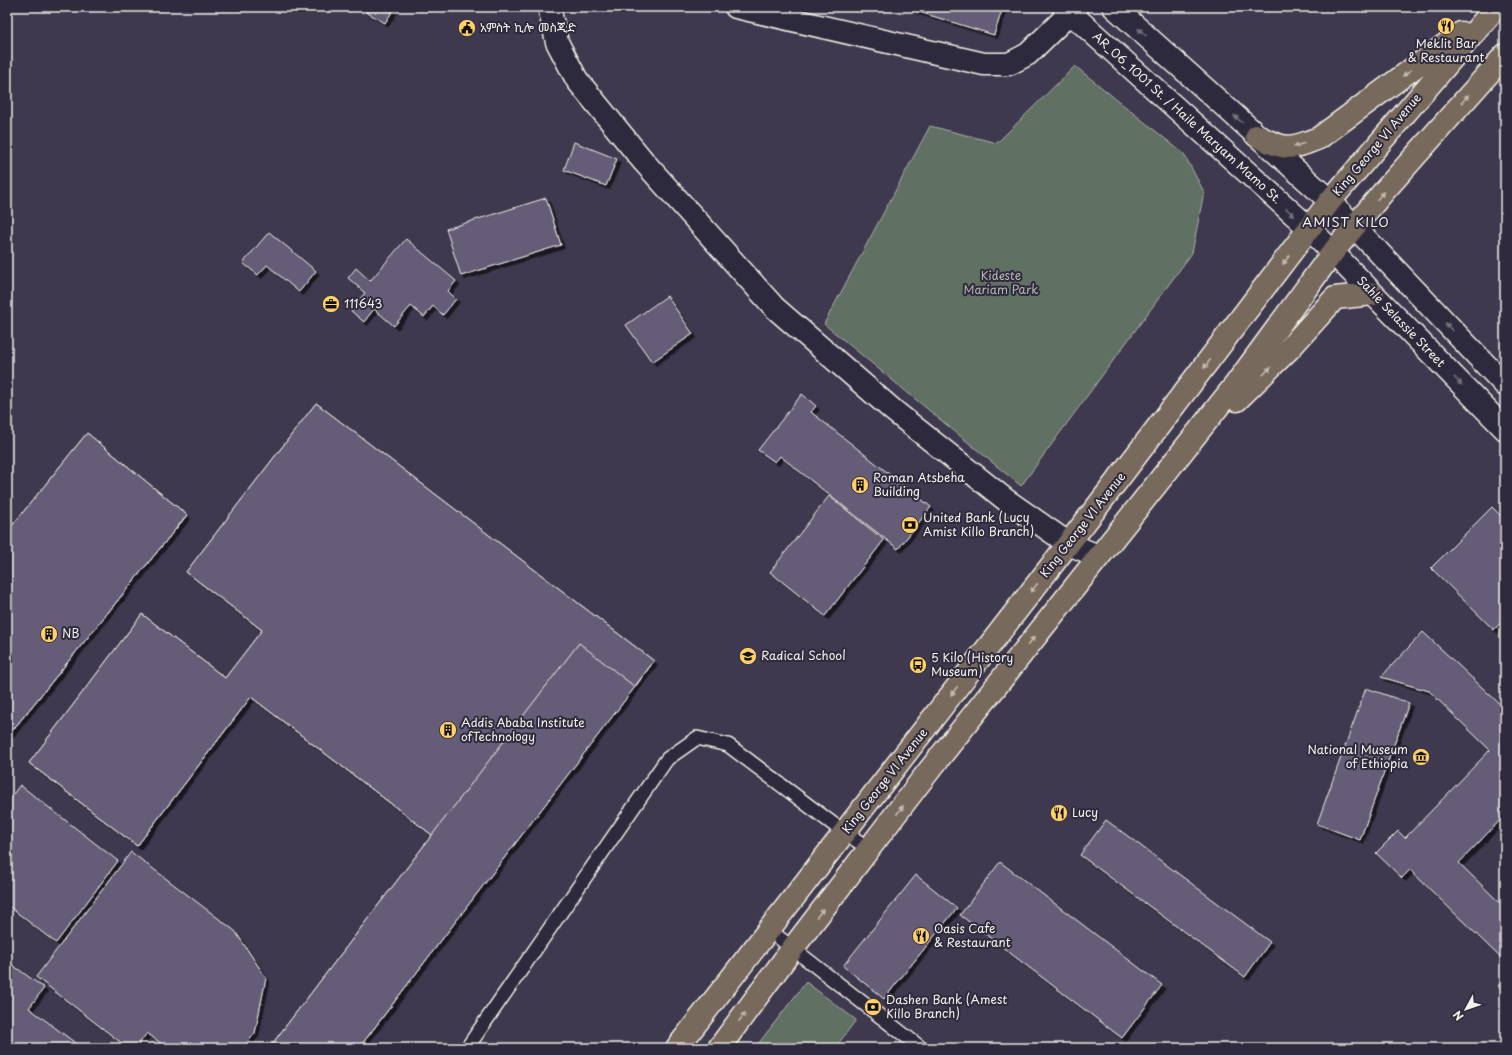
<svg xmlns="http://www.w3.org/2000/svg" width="1512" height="1055" font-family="'Playpen Sans','Noto Sans Ethiopic',sans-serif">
	<defs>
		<filter id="shadow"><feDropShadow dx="3.5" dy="3.5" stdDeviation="0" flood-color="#0009"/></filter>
	</defs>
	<rect width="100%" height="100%" fill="#3f394f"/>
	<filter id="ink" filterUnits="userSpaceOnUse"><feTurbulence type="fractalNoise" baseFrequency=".025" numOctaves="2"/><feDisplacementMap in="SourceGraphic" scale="8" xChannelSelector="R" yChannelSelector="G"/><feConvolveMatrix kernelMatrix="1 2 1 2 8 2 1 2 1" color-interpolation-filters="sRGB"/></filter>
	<g filter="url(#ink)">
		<g fill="#616f64" stroke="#aab0a6">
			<path d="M1075 66 1184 154 1204 192 1192 253 1021 486 824 324 930 126 997 143Z"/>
			<path d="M806 982 856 1020 835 1048H755Z"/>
		</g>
		<g fill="#655b78" stroke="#f4f1e8" fill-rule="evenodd" filter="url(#shadow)">
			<path d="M369 7H395L385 23 366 12Z"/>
			<path d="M903 7H1003L994 35Z"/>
			<path d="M574 142 617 159 606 186 564 170Z"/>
			<path d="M546 198 561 245 461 276 446 229Z"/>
			<path d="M269 232 316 271 299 292 267 265 258 275 243 263Z"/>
			<path d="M406 239 456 281 448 291 456 299 443 315 433 306 424 317 411 306 394 326 374 309 364 322 350 310 365 293 348 278 356 268 370 281Z"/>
			<path d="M667 296 693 334 652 362 626 325Z"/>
			<path d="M802 394 816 406 811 412 931 507 898 549 780 456 775 462 758 450Z"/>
			<path d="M316 403 654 661 635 687 579 643 432 835 251 697 137 846 29 763 142 614 225 678 262 630 186 572ZM377 527 558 665 474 779 291 641Z"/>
			<path d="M316 403 654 661 359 1048H269L432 835 251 697 137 846 29 763 142 614 225 678 262 630 186 572Z"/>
			<path d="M87 433 187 515 7 737V532Z"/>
			<path d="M87 433 187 515 7 737V532Z"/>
			<path d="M829 496 884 540 825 616 770 572Z"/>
			<path d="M1492 507 1505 520V618L1494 630 1431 568Z"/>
			<path d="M1423 632 1505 709V815L1459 863 1505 908V962L1410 870 1402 878 1376 853 1398 831 1405 838 1490 750 1429 691 1381 677Z"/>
			<path d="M579 643 635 687 359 1048H269Z"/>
			<path d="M1366 688 1409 703 1360 840 1317 824Z"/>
			<path d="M20 785 118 861 56 943 7 905V802Z"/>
			<path d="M1106 820 1270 942 1245 977 1080 855Z"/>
			<path d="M131 852 235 931 266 978 255 1033 243 1048H167L147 1033 136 1048H128L36 977Z"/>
			<path d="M1000 862 1162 985 1122 1038 960 915Z"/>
			<path d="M916 875 957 908 884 999 843 966Z"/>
			<path d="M7 961 44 988 29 1008 82 1048H7Z"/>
			<path d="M1505 978V992L1498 986Z"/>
		</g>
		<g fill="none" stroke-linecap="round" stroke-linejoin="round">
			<defs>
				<g id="lane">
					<path d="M769 930 921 1048"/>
					<path d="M467 1048 667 759 697 738 728 745 845 833 870 849"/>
				</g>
				<g id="street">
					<path d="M549 7 557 42 577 80 644 162 775 308 894 411 1006 500 1069 544 1098 556"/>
					<path d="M736 7 984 64H1009L1028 54 1076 7"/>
				</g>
				<g id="secondary">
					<path d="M1064 7 1310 229 1505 429"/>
					<path d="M1114 7 1330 201 1505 385"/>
				</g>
				<g id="primary">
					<path d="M1257 136C1286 150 1289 150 1319 138L1461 33"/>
					<path d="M1237 400 1288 350 1335 298 1373 294"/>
					<path d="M677 1048 1100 503 1330 201 1496 7"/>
					<path d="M719 1048 793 948 924 777 1236 384 1333 252 1385 190 1505 55"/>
				</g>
			</defs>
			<use href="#lane" stroke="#f4f1e8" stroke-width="16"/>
			<use href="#street" stroke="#f4f1e8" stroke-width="25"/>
			<use href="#secondary" stroke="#f4f1e8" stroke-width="25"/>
			<use href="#primary" stroke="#f4f1e8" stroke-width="25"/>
			<use href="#lane" stroke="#2f2a3d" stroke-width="13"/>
			<use href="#street" stroke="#2f2a3d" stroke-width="22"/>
			<use href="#secondary" stroke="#2f2a3d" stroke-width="22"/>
			<use href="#primary" stroke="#77695c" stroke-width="22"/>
		</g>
		<defs><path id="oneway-solid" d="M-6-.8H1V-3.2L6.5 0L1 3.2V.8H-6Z"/></defs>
		<g fill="#747079">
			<use href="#oneway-solid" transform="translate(1142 32) rotate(-138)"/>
			<use href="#oneway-solid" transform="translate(1238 119) rotate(-138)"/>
			<use href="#oneway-solid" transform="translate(1290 212) rotate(42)"/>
			<use href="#oneway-solid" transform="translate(1449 327) rotate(-133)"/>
			<use href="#oneway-solid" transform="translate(1458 381) rotate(46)"/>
		</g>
		<g fill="#c2bbb0">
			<use href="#oneway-solid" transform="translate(1407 73) rotate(144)"/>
			<use href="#oneway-solid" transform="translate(1465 99) rotate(-49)"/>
			<use href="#oneway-solid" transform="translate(1299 145) rotate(161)"/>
			<use href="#oneway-solid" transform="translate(1380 196) rotate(-50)"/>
			<use href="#oneway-solid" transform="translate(1286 260) rotate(127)"/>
			<use href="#oneway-solid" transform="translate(1207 364) rotate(127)"/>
			<use href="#oneway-solid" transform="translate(1267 371) rotate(-45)"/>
			<use href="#oneway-solid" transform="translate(1034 588) rotate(128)"/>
			<use href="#oneway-solid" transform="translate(1031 641) rotate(-52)"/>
			<use href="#oneway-solid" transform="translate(954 691) rotate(128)"/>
			<use href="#oneway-solid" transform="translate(900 810) rotate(-53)"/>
			<use href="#oneway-solid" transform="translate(820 913) rotate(-52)"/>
			<use href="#oneway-solid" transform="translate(742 1017) rotate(-54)"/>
		</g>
	</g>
	<defs>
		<symbol id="restaurant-disc" viewBox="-11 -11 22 22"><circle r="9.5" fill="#ffd166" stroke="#2f2a3d"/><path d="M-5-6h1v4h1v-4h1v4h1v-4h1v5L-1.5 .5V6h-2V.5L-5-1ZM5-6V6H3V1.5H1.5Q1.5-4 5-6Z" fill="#111"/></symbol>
		<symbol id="civic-disc" viewBox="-11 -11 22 22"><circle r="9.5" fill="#ffd166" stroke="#2f2a3d"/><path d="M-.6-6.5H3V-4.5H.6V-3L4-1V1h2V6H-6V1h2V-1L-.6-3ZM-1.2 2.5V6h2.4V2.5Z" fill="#111"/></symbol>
		<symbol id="office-disc" viewBox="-11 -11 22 22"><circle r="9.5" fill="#ffd166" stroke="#2f2a3d"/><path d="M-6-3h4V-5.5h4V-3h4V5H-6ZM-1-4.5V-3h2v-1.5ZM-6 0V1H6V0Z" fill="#111"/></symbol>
		<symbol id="building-disc" viewBox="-11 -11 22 22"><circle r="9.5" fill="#ffd166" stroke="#2f2a3d"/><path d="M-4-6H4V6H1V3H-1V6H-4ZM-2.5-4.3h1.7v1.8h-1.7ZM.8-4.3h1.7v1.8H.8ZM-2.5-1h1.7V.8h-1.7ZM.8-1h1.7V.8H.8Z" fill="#111"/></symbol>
		<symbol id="bank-disc" viewBox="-11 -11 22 22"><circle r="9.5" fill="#ffd166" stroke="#2f2a3d"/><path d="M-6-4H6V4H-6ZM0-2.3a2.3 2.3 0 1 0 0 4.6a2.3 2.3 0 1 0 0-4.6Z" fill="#111"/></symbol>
		<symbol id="school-disc" viewBox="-11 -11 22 22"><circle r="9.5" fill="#ffd166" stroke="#2f2a3d"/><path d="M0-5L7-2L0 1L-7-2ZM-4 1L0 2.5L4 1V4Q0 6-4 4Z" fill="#111"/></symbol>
		<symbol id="bus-disc" viewBox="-11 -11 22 22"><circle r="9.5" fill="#ffd166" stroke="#2f2a3d"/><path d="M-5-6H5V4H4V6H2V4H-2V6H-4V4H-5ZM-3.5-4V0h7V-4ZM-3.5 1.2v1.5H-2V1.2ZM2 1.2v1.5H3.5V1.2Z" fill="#111"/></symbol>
		<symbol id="museum-disc" viewBox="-11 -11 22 22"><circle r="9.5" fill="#ffd166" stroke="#2f2a3d"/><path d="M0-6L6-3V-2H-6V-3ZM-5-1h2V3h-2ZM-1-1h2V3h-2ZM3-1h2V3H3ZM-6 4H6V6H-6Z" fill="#111"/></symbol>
	</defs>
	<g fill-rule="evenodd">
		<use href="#restaurant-disc" x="1436" y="16" width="20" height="20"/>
		<use href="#civic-disc" x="457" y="18" width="20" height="20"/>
		<use href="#office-disc" x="321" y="294" width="20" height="20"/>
		<use href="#building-disc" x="850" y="475" width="20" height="20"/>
		<use href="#bank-disc" x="900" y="515" width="20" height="20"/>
		<use href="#building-disc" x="39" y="624" width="20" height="20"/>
		<use href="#school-disc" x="738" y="646" width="20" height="20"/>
		<use href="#bus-disc" x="908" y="655" width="20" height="20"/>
		<use href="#building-disc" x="438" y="720" width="20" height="20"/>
		<use href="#museum-disc" x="1411" y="747" width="20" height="20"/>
		<use href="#restaurant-disc" x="1049" y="803" width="20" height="20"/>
		<use href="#restaurant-disc" x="911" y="926" width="20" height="20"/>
		<use href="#bank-disc" x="863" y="997" width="20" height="20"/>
	</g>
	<g text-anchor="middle" stroke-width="4" stroke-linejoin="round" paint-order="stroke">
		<g font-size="12" fill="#f4f1e8" stroke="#2f2a3d" text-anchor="start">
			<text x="480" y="32">አምስት ኪሎ መስጂድ</text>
			<text x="1446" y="48" text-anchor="middle">Meklit Bar<tspan x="1446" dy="14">&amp; Restaurant</tspan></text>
			<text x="344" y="308">111643</text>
			<text x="873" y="482">Roman Atsbeha<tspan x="873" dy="14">Building</tspan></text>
			<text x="923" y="522">United Bank (Lucy<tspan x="923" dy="14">Amist Killo Branch)</tspan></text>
			<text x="62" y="638">NB</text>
			<text x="761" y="660">Radical School</text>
			<text x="931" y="662">5 Kilo (History<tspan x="931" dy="14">Museum)</tspan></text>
			<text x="461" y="727">Addis Ababa Institute<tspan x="461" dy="14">ofTechnology</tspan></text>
			<text x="1408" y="754" text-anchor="end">National Museum<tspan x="1408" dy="14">of Ethiopia</tspan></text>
			<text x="1072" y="817">Lucy</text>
			<text x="934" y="933">Oasis Cafe<tspan x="934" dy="14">&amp; Restaurant</tspan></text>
			<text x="886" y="1004">Dashen Bank (Amest<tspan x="886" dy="14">Killo Branch)</tspan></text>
		</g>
		<g font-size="12" fill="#f4f1e8" stroke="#2f2a3d">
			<text transform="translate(1187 118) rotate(42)" y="4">AR_06_1001 St. / Haile Maryam Mamo St.</text>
			<text transform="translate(1377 145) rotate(-50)" y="4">King George VI Avenue</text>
			<text transform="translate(1401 322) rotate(46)" y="4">Sahle Selassie Street</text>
			<text transform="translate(1083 525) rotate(-52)" y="4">King George VI Avenue</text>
			<text transform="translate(885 781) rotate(-52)" y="4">King George VI Avenue</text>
		</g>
		<g font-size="12" fill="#b2b6ad" stroke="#2f2a3d">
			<text x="1001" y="280">Kideste<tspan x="1001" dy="14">Mariam Park</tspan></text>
		</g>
		<g font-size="13" letter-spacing="1" fill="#f4f1e8" stroke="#2f2a3d">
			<text x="1346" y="227">AMIST KILO</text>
		</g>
	</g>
	<rect width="1512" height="1055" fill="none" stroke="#2f2a3d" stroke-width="24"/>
	<rect x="12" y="12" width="1488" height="1031" fill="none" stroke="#f4f1e8" stroke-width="1.5" filter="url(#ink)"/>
	<g transform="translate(1466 1009) rotate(230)" stroke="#2f2a3d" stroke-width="3" paint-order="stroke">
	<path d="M0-3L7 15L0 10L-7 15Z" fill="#f4f1e8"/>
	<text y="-6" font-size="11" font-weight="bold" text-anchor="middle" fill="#f4f1e8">N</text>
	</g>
</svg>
